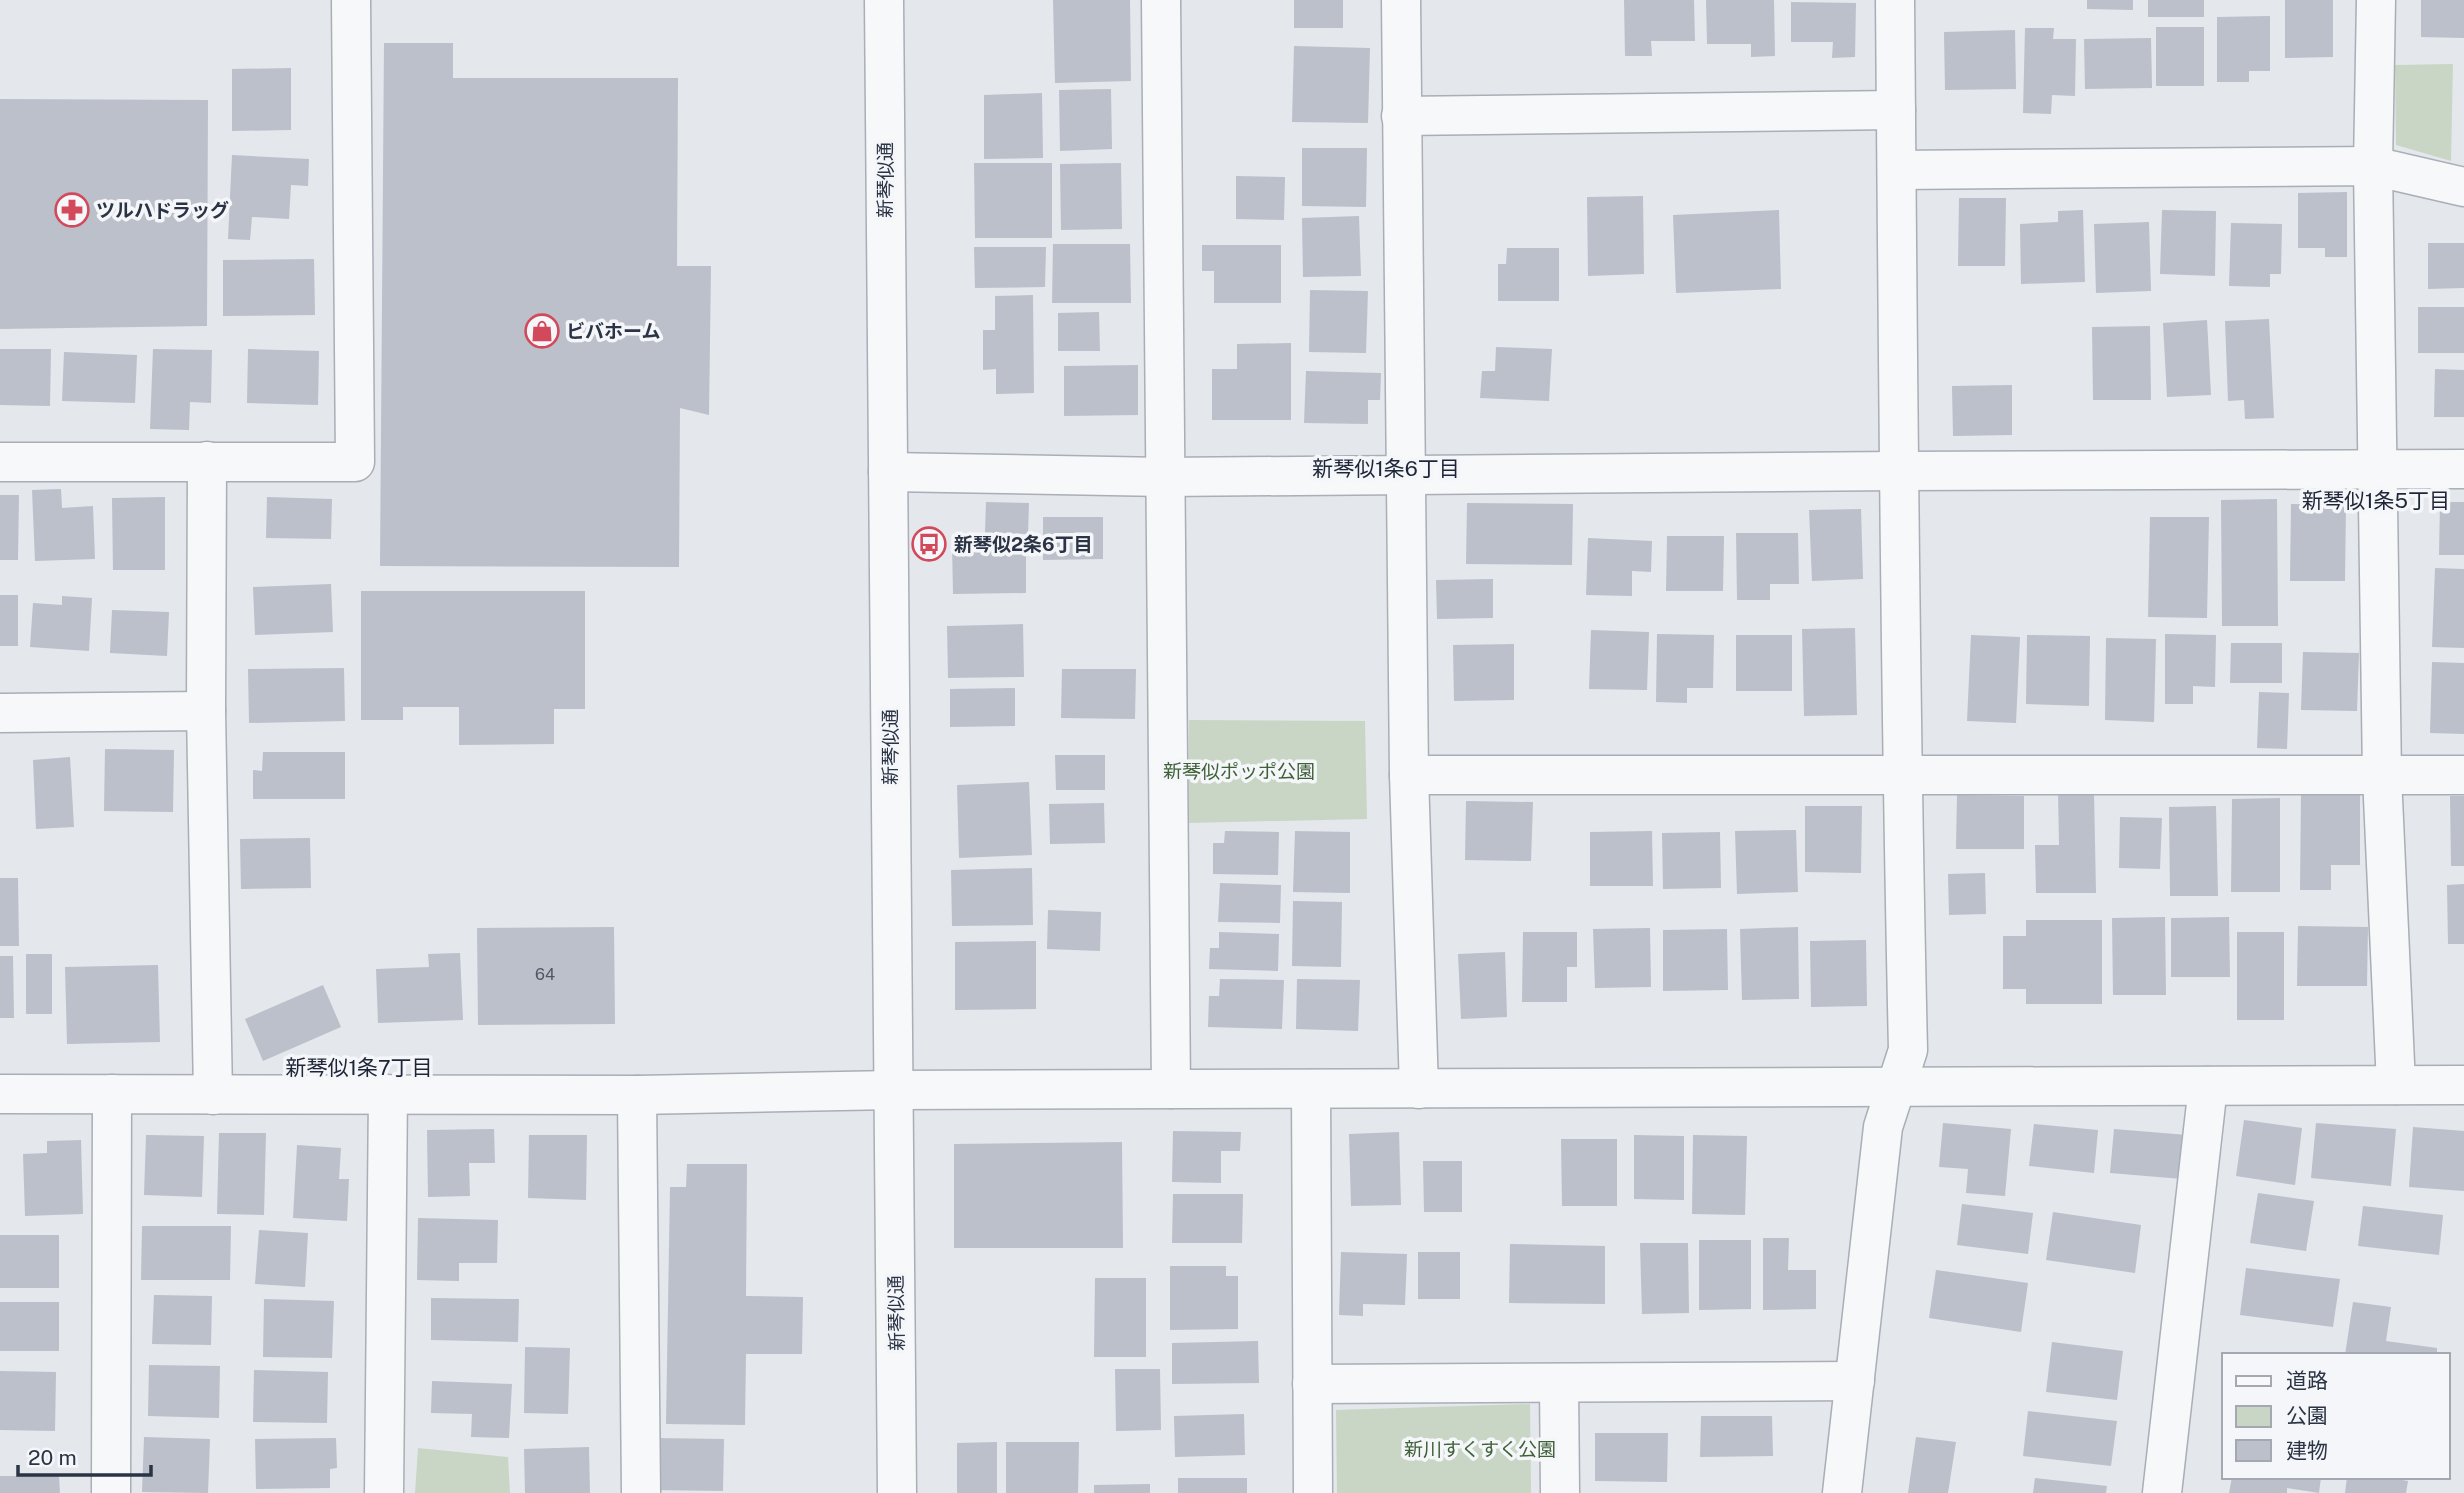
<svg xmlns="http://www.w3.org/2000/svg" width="2464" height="1493" font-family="'Public Sans','Noto Sans JP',sans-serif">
	<rect width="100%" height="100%" fill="#e4e7ec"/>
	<g fill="#c9d6c5">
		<path d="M2453 64 2451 161 2396 145 2395 65Z"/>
		<path d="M1189 720 1365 721 1367 819 1188 823Z"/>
		<path d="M1530 1404 1531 1493H1337L1336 1410Z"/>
		<path d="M418 1448 508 1457 510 1493H415Z"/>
	</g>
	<g fill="#bbc0ca">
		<path d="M1053 0H1130L1131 81 1055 83Z"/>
		<rect x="1294" y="0" width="49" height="28"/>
		<path d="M1624 0H1694L1695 41H1651L1652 56H1625Z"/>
		<path d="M1706 0H1774L1775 56 1751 57V44H1707Z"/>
		<path d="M2087 0H2133V10L2087 9Z"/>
		<rect x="2148" y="0" width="56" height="17"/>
		<path d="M2285 0H2333V57L2285 58Z"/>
		<path d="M2421 0H2464V38L2421 37Z"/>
		<path d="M1791 2 1856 3 1855 57 1832 58 1833 42H1791Z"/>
		<path d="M2270 16V71H2249V82H2217V17Z"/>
		<rect x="2156" y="27" width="48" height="59"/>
		<path d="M2025 28H2054L2053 39H2076L2075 96 2052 95 2051 114 2023 113Z"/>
		<path d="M2015 30 2016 89 1945 90 1944 32Z"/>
		<path d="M2151 38 2152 88 2085 89 2084 39Z"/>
		<path d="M384 43H453V78H678L677 266H711L709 415 680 408 679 567 380 566Z"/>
		<path d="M1294 46 1370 48 1368 123 1292 122Z"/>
		<path d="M291 68V130L232 131V69Z"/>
		<path d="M1111 89 1112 149 1060 151 1059 90Z"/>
		<path d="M1042 93 1043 158 984 159V95Z"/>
		<path d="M0 99 208 100 207 326 0 329Z"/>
		<path d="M1302 148H1367L1366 207 1302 206Z"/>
		<path d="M232 155 309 159 308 186 291 185 289 219 252 217 250 240 228 239Z"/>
		<path d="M974 163H1052V238H975Z"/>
		<path d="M1121 163 1122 229 1061 230 1060 164Z"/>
		<path d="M1236 176 1285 177 1284 220 1236 219Z"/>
		<path d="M2347 192V257H2325V248H2298V193Z"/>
		<path d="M1643 196 1644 274 1588 276 1587 197Z"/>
		<path d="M1959 198H2006L2005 266H1958Z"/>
		<path d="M1779 210 1781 289 1676 293 1673 215Z"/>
		<path d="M2083 210 2085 282 2021 284 2020 224 2058 222V211Z"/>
		<path d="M2162 210 2216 211 2215 276 2160 274Z"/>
		<path d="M1359 216 1361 276 1303 277 1302 218Z"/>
		<path d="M2149 222 2151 291 2096 293 2094 224Z"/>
		<path d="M2231 223 2282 224 2281 274H2270V287L2229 286Z"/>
		<path d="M2428 243H2464V288L2428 289Z"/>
		<path d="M1053 244H1130L1131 303H1052Z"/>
		<path d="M1202 245H1281V303H1214V271H1202Z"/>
		<path d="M974 247H1046L1045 287 975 288Z"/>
		<path d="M1507 248H1559V301H1498V264H1506Z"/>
		<path d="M314 259 315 315 223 316V260Z"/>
		<path d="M1310 290 1368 291 1366 353 1309 352Z"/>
		<path d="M1033 295 1034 393 996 394V369L983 370V330H995V296Z"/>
		<rect x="2418" y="307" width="46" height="46"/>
		<path d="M1099 312 1100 351H1058V313Z"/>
		<path d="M2269 319 2274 418 2245 419 2244 400 2228 401 2225 321Z"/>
		<path d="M2207 320 2211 395 2167 397 2163 323Z"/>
		<path d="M2150 326 2151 400H2093L2092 327Z"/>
		<path d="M1291 343V420H1212V369H1237V344Z"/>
		<path d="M1496 347 1552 349 1549 401 1480 398 1482 371H1495Z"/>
		<path d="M0 349H51L50 406 0 405Z"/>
		<path d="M153 349 212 350 211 403 190 402 189 430 150 429Z"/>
		<path d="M248 349 319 351 318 405 247 403Z"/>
		<path d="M64 352 137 355 135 403 62 401Z"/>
		<path d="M1138 365V415L1064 416V366Z"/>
		<path d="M2435 369 2464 370V417H2434Z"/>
		<path d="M1306 371 1381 373 1380 400H1368V424L1304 423Z"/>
		<path d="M2012 385V435L1953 436 1952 386Z"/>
		<path d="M61 489 62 508 93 506 95 559 35 561 32 490Z"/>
		<path d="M0 495H19L18 560H0Z"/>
		<path d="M165 497V570H113L112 498Z"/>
		<path d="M267 497 332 499 331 539 266 538Z"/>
		<path d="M2277 499 2278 626H2222L2221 500Z"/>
		<path d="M986 502 1029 503 1028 534 985 533Z"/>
		<path d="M2440 502H2464V555H2439Z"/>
		<path d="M1467 503 1573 504 1572 565 1466 564Z"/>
		<path d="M2291 504 2346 505 2345 581H2290Z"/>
		<path d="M1861 509 1863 579 1812 581 1809 510Z"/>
		<path d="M1043 517H1103V559L1043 560Z"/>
		<path d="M2150 517H2209L2207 618 2148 617Z"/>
		<path d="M1736 533H1798L1799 584H1770V600H1737Z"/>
		<path d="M1667 536H1724L1723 591H1666Z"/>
		<path d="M1588 538 1652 541 1651 572 1632 571V596L1586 595Z"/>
		<path d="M1026 542V593L953 594 952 543Z"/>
		<path d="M2435 568 2464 569V648L2432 647Z"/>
		<path d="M1493 579V618L1437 619 1436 580Z"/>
		<path d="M331 584 333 632 255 635 253 587Z"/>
		<path d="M361 591H585V709H554V744L459 745V707H403V720H361Z"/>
		<rect x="0" y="595" width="18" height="51"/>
		<path d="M62 596 92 598 89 651 30 647 33 603 62 605Z"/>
		<path d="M112 610 169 612 167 656 110 653Z"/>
		<path d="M1023 624 1024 677 948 678 947 626Z"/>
		<path d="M1855 628 1857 715 1804 716 1802 629Z"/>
		<path d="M1591 630 1649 632 1647 690 1589 689Z"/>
		<path d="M1657 634 1714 635 1713 688H1687V703L1656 702Z"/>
		<path d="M2165 634 2216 635 2215 687 2193 686V704H2165Z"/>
		<rect x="1736" y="635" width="56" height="56"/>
		<path d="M1971 635 2020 637 2016 723 1967 721Z"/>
		<path d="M2027 635 2090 636 2089 706 2026 704Z"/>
		<path d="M2106 638 2156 639 2154 722 2105 720Z"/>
		<path d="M2231 643H2282V683H2230Z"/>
		<path d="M1514 644V700L1454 701 1453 645Z"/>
		<path d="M2303 652 2359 653 2357 711 2301 710Z"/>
		<path d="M2432 662 2464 663V734L2430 733Z"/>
		<path d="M344 668 345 721 249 723 248 669Z"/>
		<path d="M1062 669H1136L1135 719 1061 718Z"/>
		<path d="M1015 688V726L950 727V689Z"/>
		<path d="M2259 692 2289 693 2287 749 2257 748Z"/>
		<path d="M105 749 174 750 173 812 104 811Z"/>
		<path d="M263 752H345V799H253V770L262 771Z"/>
		<path d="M1055 755H1105V790H1056Z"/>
		<path d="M70 757 74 827 36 829 33 760Z"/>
		<path d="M1029 782 1032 855 959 858 957 785Z"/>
		<path d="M2058 792H2094L2096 893H2036L2035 845H2059Z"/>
		<path d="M2301 794H2360V865H2331V890H2300Z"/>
		<path d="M1957 795 2024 796V849H1956Z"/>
		<path d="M2450 796H2464V866H2451Z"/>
		<path d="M2280 798V892H2231L2232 799Z"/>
		<path d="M1466 801 1533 802 1531 861 1465 860Z"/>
		<path d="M1104 803 1105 843 1050 844 1049 804Z"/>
		<path d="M1805 806H1862L1861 873 1805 872Z"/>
		<path d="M2216 806 2218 896H2170L2169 807Z"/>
		<path d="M2120 817 2162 818 2160 869 2119 868Z"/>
		<path d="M1796 830 1798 892 1737 894 1735 831Z"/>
		<path d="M1225 831 1279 832 1278 875 1213 874V843H1224Z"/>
		<path d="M1295 831 1350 832V893L1293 892Z"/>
		<path d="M1652 831 1653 886H1590V832Z"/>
		<path d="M1720 832 1721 888 1663 889 1662 833Z"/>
		<path d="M310 838 311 888 241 889 240 839Z"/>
		<path d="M1032 868 1033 925 952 926 951 870Z"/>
		<path d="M1985 873 1986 914 1949 915 1948 874Z"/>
		<path d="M0 878H18L19 946H0Z"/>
		<path d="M1220 883 1281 885 1280 923 1218 922Z"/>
		<path d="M2464 884V944H2448L2447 885Z"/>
		<path d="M1293 901 1342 902 1341 967 1292 966Z"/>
		<path d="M1048 910 1101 912 1100 951 1047 949Z"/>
		<path d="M2165 917 2166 995H2113L2112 918Z"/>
		<path d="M2229 917 2230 977H2171V918Z"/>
		<path d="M2026 920H2102V1004H2026V989H2003V936H2026Z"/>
		<path d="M2298 926 2368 927 2367 986H2297Z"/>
		<path d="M614 927 615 1024 478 1025 477 928Z"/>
		<path d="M1798 927 1799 999 1742 1000 1740 929Z"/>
		<path d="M1650 928 1651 987 1595 988 1593 929Z"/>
		<path d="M1727 929 1728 990 1663 991V930Z"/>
		<path d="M1219 932 1279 934 1278 971 1209 969 1210 948H1219Z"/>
		<path d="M1523 932H1577V967H1567V1002H1522Z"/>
		<rect x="2237" y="932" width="47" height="88"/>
		<path d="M1866 940 1867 1006 1811 1007 1810 941Z"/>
		<path d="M1036 941V1009L955 1010V942Z"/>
		<path d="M1505 952 1507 1017 1461 1019 1458 954Z"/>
		<path d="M460 953 463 1020 378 1023 376 969 429 967 428 954Z"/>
		<rect x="26" y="954" width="26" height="60"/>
		<path d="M0 956H13L14 1018H0Z"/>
		<path d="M158 965 160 1042 67 1044 65 967Z"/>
		<path d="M1220 979 1284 980 1282 1029 1208 1027 1209 996H1219Z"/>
		<path d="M1297 979 1360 980 1358 1031 1296 1029Z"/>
		<path d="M323 985 341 1027 263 1061 245 1019Z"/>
		<path d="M2244 1120 2302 1128 2295 1185 2236 1176Z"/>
		<path d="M1943 1123 2011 1129 2005 1196 1966 1193 1968 1169 1939 1167Z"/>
		<path d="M2316 1123 2396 1129 2391 1186 2311 1178Z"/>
		<path d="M2034 1124 2098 1130 2094 1173 2029 1166Z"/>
		<path d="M2413 1127 2464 1131V1191L2409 1187Z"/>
		<path d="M494 1129 495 1163H469L470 1196 428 1197 427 1130Z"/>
		<path d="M2114 1129 2187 1135 2182 1179 2110 1173Z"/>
		<path d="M1173 1131 1241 1132 1240 1151H1221V1183L1172 1182Z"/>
		<path d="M1399 1132 1401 1205 1351 1206 1349 1134Z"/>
		<path d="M219 1133H266L264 1215 217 1214Z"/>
		<path d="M146 1135 204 1136 202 1197 144 1195Z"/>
		<path d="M529 1135H587L586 1200 528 1198Z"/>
		<path d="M1634 1135 1684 1136V1200L1634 1199Z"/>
		<path d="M1693 1135 1747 1136 1745 1215 1692 1214Z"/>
		<path d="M1561 1139H1617V1206H1562Z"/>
		<path d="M81 1140 83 1214 25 1216 23 1154 47 1153V1141Z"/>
		<path d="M1122 1142 1123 1248H954V1144Z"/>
		<path d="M297 1145 341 1148 339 1179H349L347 1221 293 1218Z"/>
		<path d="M1423 1161H1462V1212H1424Z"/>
		<path d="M687 1164H747L746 1296 803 1297 802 1354H746L745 1425 666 1424 670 1187H686Z"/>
		<path d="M2258 1193 2314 1201 2306 1251 2250 1243Z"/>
		<path d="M1173 1194H1243L1242 1243H1172Z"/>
		<path d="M1962 1204 2033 1213 2028 1254 1957 1245Z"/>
		<path d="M2363 1206 2443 1215 2439 1255 2358 1246Z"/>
		<path d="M2053 1212 2141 1225 2135 1273 2046 1260Z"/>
		<path d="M418 1218 498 1220 497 1263H459V1281L417 1280Z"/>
		<path d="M142 1226H231L230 1280H141Z"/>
		<path d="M259 1230 308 1233 305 1287 255 1284Z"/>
		<rect x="0" y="1235" width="59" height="53"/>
		<path d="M1763 1238H1789L1788 1270H1816V1309L1763 1310Z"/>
		<path d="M1699 1240H1751V1309L1699 1310Z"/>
		<path d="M1640 1243H1688L1689 1313 1642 1314Z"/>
		<path d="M1510 1244 1605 1246V1304L1509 1303Z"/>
		<path d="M1341 1252 1407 1254 1405 1305 1363 1304V1316L1339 1315Z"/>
		<rect x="1418" y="1252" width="42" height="47"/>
		<path d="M1170 1266H1226V1276H1238V1329L1170 1330Z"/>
		<path d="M2246 1268 2340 1279 2333 1327 2240 1315Z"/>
		<path d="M1936 1270 2028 1283 2021 1332 1929 1318Z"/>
		<path d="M1095 1278H1146V1357H1094Z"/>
		<path d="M154 1295 212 1296 211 1345 152 1344Z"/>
		<path d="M431 1298 519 1299 518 1342 431 1340Z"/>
		<path d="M264 1299 334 1301 332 1358 263 1357Z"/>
		<rect x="0" y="1302" width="59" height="49"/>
		<path d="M2353 1302 2391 1307 2386 1341 2437 1348V1355H2345Z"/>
		<path d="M1258 1341 1259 1383 1172 1384V1343Z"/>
		<path d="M2052 1342 2123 1351 2117 1400 2046 1392Z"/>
		<path d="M525 1347 570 1348 568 1414 524 1413Z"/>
		<path d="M149 1365 220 1366 219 1418 148 1416Z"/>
		<path d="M1115 1369H1160L1161 1430 1116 1431Z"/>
		<path d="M254 1370 328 1372 327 1423 253 1422Z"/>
		<path d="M0 1371 56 1372 55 1431 0 1430Z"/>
		<path d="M432 1381 512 1384 509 1438 471 1437 472 1414 431 1413Z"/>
		<path d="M2028 1411 2117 1421 2111 1466 2023 1456Z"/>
		<path d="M1244 1414 1245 1455 1175 1457 1174 1416Z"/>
		<path d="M1701 1416H1772L1773 1456 1700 1457Z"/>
		<path d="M1595 1433H1668L1667 1482 1595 1481Z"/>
		<path d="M144 1437 210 1439 208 1493 142 1492Z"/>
		<path d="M1916 1437 1956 1442 1948 1493H1908Z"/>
		<path d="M336 1438 337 1468 330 1469V1488L256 1489 255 1439Z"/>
		<path d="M654 1438 724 1439 723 1491 653 1490Z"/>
		<path d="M997 1442V1493H957V1443Z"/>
		<path d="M1006 1442H1079L1078 1493H1006Z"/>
		<path d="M589 1447 590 1493H525L524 1449Z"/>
		<path d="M0 1476H59L60 1493H0Z"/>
		<path d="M2232 1477H2321L2319 1493 2287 1488V1493H2229Z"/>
		<path d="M2347 1477H2385L2408 1481 2406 1493H2345Z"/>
		<rect x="1178" y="1478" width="69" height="15"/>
		<path d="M2035 1478 2107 1486 2106 1493H2033Z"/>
		<path d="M1150 1484V1493H1094V1485Z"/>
	</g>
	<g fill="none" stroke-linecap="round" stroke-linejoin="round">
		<defs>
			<g id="minor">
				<path d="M884 0 897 1493"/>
				<path d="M1161 0 1171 1089"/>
				<path d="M1401 0 1409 775 1419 1089"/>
				<path d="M2376 0 2373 166 2382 776 2396 1085"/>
				<path d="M1401 116 1896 110"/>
				<path d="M1898 170 2373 166 2464 187"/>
				<path d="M207 461 206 711 213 1095"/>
				<path d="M0 462H355L351 0"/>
				<path d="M888 472 1164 477 1897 471 2464 469"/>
				<path d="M0 713 206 711"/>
				<path d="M1409 775H2464"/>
				<path d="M1311 1089 1313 1493"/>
				<path d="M0 1094 637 1095 893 1090 2464 1085"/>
				<path d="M637 1095 641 1493"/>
				<path d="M1559 1383 1560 1493"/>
				<path d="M1312 1384 1855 1381"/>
				<path d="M111 1493 112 1094"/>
				<path d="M384 1493 388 1094"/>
				<path d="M1842 1493 1883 1127 1908 1050C1900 700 1898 350 1895 0"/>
				<path d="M2162 1493 2208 1086"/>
			</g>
		</defs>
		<use href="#minor" stroke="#a9aeb7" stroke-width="41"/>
		<use href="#minor" stroke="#f7f8fa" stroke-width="38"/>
	</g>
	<defs>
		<symbol id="pharmacy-ring" viewBox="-11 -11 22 22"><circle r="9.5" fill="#f4f6f9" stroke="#d1495b" stroke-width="1.5"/><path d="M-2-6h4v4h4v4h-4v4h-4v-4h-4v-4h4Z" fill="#d1495b"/></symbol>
		<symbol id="shop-ring" viewBox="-11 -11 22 22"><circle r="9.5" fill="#f4f6f9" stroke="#d1495b" stroke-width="1.5"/><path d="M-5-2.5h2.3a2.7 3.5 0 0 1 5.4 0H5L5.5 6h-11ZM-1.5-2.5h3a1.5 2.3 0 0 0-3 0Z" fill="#d1495b"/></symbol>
		<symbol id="bus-ring" viewBox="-11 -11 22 22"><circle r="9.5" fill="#f4f6f9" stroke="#d1495b" stroke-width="1.5"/><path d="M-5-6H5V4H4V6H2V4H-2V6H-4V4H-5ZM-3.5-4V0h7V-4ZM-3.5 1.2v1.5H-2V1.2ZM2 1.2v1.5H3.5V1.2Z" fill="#d1495b"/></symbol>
	</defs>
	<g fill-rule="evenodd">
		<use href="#pharmacy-ring" x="53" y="191" width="38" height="38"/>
		<use href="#shop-ring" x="523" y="312" width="38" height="38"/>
		<use href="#bus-ring" x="910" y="525" width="38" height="38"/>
	</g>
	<g text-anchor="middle" stroke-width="7" stroke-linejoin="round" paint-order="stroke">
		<g font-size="16" fill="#4f5766">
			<text x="545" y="980">64</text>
		</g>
		<g font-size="19" fill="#2b3445" stroke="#f4f6f9">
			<text transform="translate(885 180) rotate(-90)" y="7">新琴似通</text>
			<text transform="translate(890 747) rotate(-90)" y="7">新琴似通</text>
			<text transform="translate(896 1313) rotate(-91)" y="7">新琴似通</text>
		</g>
		<g font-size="19" font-weight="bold" fill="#2b3445" stroke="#f4f6f9" text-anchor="start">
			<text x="96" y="217">ツルハドラッグ</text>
			<text x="566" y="338">ビバホーム</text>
			<text x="954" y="551">新琴似2条6丁目</text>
		</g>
		<g font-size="19" fill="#3f6138" stroke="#f4f6f9">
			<text x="1239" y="778">新琴似ポッポ公園</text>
			<text x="1480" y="1456">新川すくすく公園</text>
		</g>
		<g font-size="21" fill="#1d2536" stroke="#f4f6f9">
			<text x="1386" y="476">新琴似1条6丁目</text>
			<text x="2376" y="508">新琴似1条5丁目</text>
			<text x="359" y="1075">新琴似1条7丁目</text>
		</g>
	</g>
	<rect x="2222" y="1353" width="228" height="126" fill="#f4f6f9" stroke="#a4a8b1" stroke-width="2"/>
	<rect x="2236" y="1376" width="35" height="10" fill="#f7f8fa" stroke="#a4a8b1" stroke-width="2"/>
	<text x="2286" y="1388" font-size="21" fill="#2b3445">道路</text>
	<rect x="2236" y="1406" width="35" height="21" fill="#c9d6c5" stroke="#a4a8b1" stroke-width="2"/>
	<text x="2286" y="1423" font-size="21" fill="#2b3445">公園</text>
	<rect x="2236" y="1440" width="35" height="21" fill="#bbc0ca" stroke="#a4a8b1" stroke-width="2"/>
	<text x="2286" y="1458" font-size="21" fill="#2b3445">建物</text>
	<path d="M18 1465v10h133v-10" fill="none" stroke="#2b3445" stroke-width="3.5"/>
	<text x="28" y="1465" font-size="21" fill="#2b3445" stroke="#f4f6f9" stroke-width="5" paint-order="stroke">20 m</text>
</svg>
